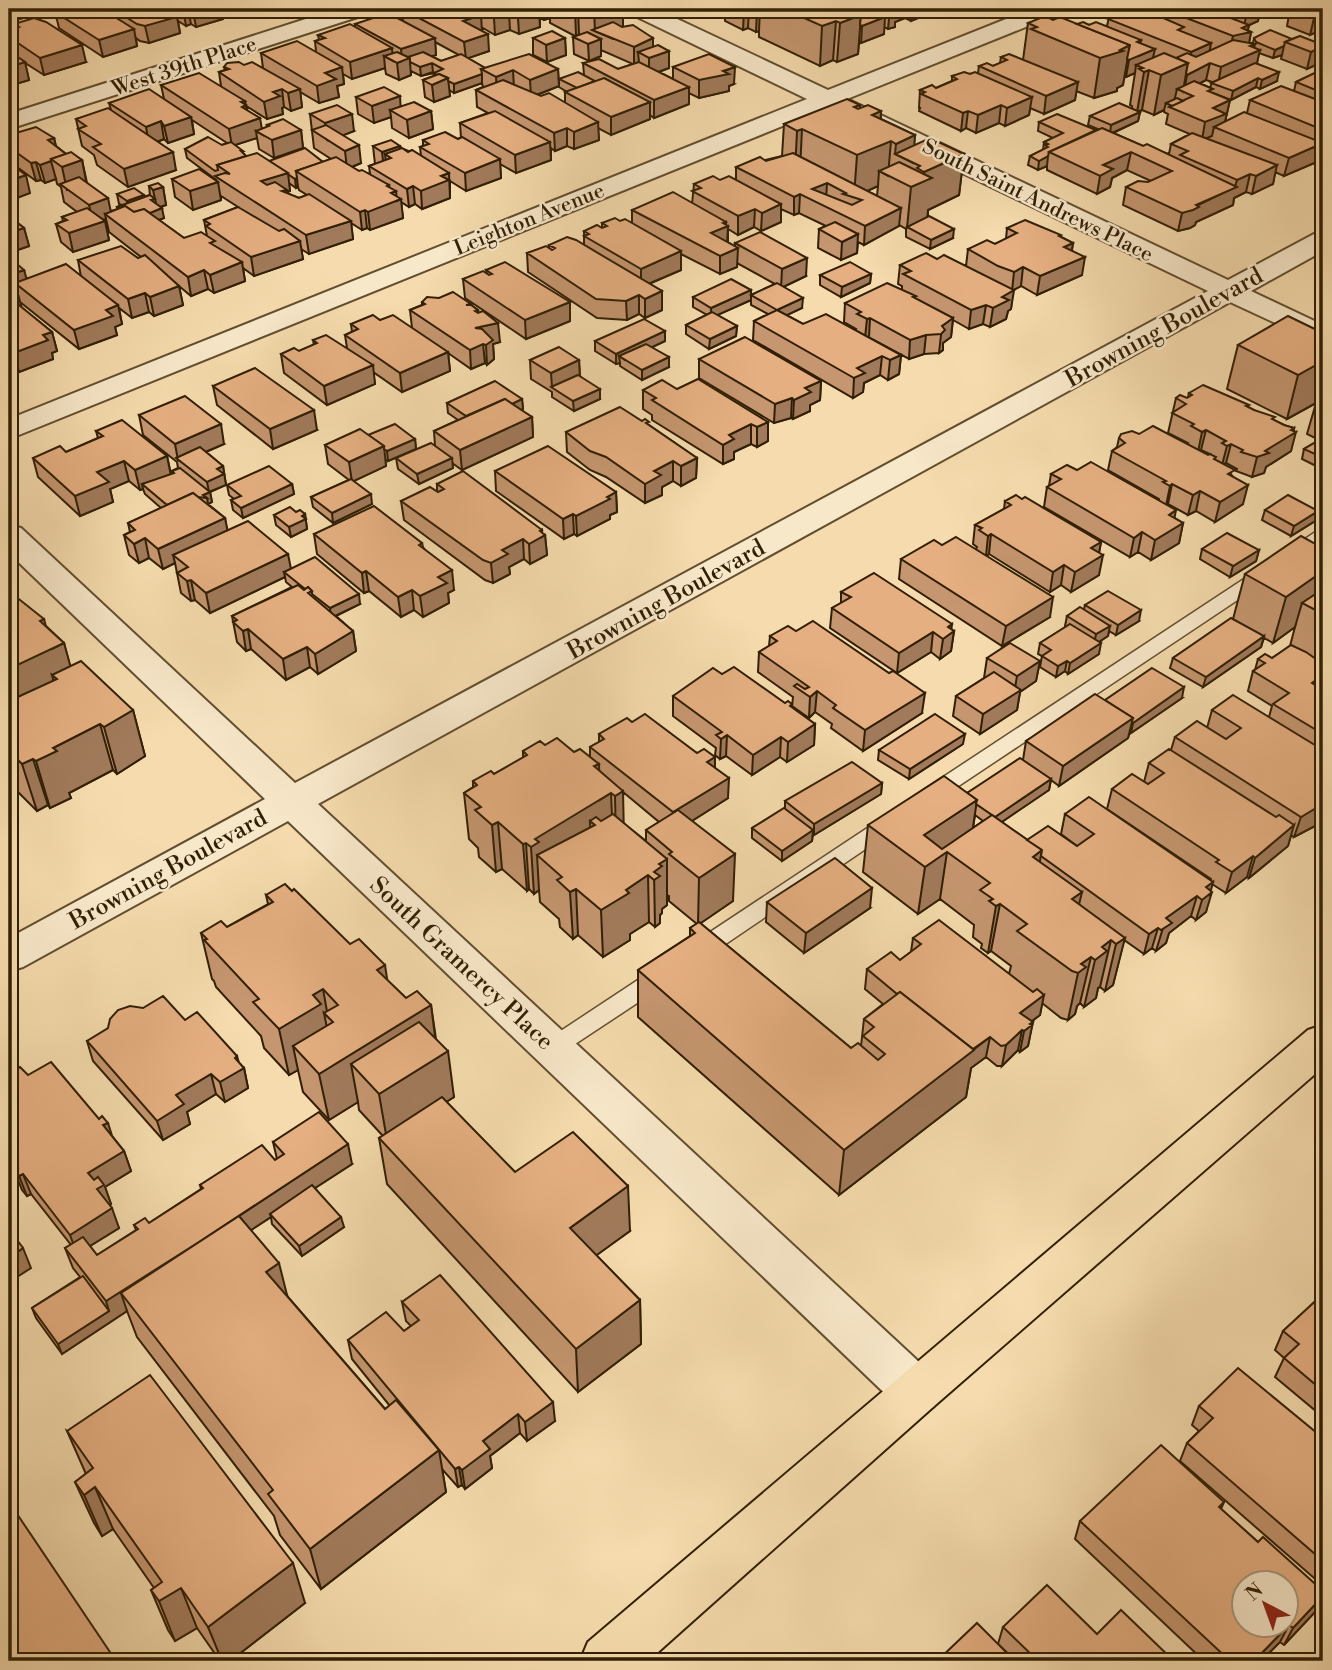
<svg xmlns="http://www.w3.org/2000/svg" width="1332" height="1670" font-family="'Libre Bodoni',serif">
	<rect width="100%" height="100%" fill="#f5dbad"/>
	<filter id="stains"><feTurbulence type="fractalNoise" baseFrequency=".00286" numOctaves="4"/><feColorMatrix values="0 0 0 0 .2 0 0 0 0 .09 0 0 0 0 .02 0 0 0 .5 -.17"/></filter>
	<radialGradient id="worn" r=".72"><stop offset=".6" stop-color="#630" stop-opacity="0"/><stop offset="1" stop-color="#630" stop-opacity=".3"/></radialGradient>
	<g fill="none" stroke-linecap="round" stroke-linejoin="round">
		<defs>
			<g id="lane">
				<path d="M1323 530V543L936 801H922L919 796 922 791 1317 531Z"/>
				<path d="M891 815 898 817 901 822 898 827 702 960 694 962 686 960 683 954 686 948 884 817Z"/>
				<path d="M661 967 669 970 672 976 669 982 560 1054 552 1057 544 1054 540 1048 544 1042 653 970Z"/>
			</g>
			<g id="street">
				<path d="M337 9H370L367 14 9 129V114Z"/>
				<path d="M628 9H656L828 90 1031 9H1061L1058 14 847 99 1228 280 1314 234 1323 232V251L1251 291 1323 325V345L1230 302 318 804 933 1375 941 1391 933 1407 916 1413 899 1407 288 821 23 967 9 971V938L265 799 9 553V525L21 528 295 783 1208 291 827 108 9 439V419L807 99 631 14Z"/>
			</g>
			<path id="primary" d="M1323 1025V1067L933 1407 648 1661H580L588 1642 1308 1030Z"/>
		</defs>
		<use href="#lane" stroke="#624e2f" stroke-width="3"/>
		<use href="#street" stroke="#624e2f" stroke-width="4"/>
		<use href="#primary" stroke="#311f05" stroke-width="4"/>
		<use href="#lane" fill="#f8e8ca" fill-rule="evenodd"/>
		<use href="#street" fill="#f8e8ca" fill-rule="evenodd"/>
		<use href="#primary" fill="#f5dbad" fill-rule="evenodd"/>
	</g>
	<g fill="#c5966f" stroke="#311f05" stroke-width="2" fill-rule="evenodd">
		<path d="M9 9H61L31 17 22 11 23 18 9 22Z"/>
		<path d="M65 9H223L224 14H223V19L196 27 191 24 186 26 178 21 180 33 149 43 140 41 136 38 137 46 103 57 59 28 55 12Z"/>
		<path d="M402 9H623V27L653 38V47L669 51V68L659 72 673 79V67L734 84 729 86V91L699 98 689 93V104L654 118 650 115V119L611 135 598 128 599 140 574 149 567 146 555 151 551 148V160L516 173 500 164 501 178 466 191 450 181V198L422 209 415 204 409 207 401 202 403 218 370 230 367 228 362 230 351 223 353 239 309 254 301 249 303 259 254 276 243 268 245 281 214 293 208 289 191 296 179 286 183 305 154 316 149 312 132 318 119 308 122 324 115 327 117 335 79 349 20 302 21 307 52 332 57 351 52 353 53 359 19 372 13 367 9 369V267L24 270 26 278 81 277 78 260 138 258 141 257 109 232 106 219 103 220 105 221 109 240 73 252 61 242 56 224 63 221 62 217 77 212 64 202 61 187 57 184 56 179 45 183 41 180 36 181 9 161V135L54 138 56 146 66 154 82 160 87 183 111 211 118 209 117 207 122 205 119 204 117 194 144 195V197L150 195 149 186 163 187 166 205 160 207 164 218 159 220 184 238 207 236 204 220 238 207 221 196V200L193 210 175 197 172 179H215L187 158 185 149 222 145 227 143 192 120 194 134 168 143 164 139 157 142 176 170 128 187 97 165 94 155 82 146 76 119 111 110 109 103 164 99 161 85 221 86 219 72 225 70 224 67 244 65 263 68 261 53 316 52 315 41 319 40 318 35 355 27V24L403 21ZM540 18 544 20 550 18V23L575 36 573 37 574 54 589 61 601 56V50L633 64 618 69 583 63 584 75 559 79V87L567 92H565V103L537 95 559 86 558 69 485 68 468 58 489 51 481 27 495 35 510 30 519 34 540 27ZM435 42 459 55 441 61 431 56 436 55ZM385 68 386 74 399 80 411 75V71L421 76 434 73V76L423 80 425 97 434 102 450 96 449 90 454 93 482 83 483 87 476 90 477 107 488 113 460 123 461 138 458 139 423 140V146L420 147 421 156 401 148 400 146H373L375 164 369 166 370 174 359 171 352 167 361 163 343 135 354 131 310 114 314 148 331 159 323 162 269 161 246 156 235 145 257 138 259 149 274 158 303 148 301 130 267 125V127L262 129 247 110 246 106 267 119 283 114 282 108 284 107 291 111 302 107 300 92 319 103 339 97 337 86 344 84 343 74 352 79ZM289 183 296 188 298 187 299 190 307 195 299 198 287 194V192L290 191Z"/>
		<path d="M710 9H945L931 14 918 9V18L911 21 905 18 895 22V27L888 29 884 27V34L861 43 859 42 858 54 837 62 833 60 820 66 759 37V31L756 32 748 28 743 30 725 21V15Z"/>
		<path d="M1146 9H1266L1265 13 1259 15 1258 21 1249 25 1248 30 1251 32 1249 43H1253L1254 38 1292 39 1300 36 1320 63 1307 69 1281 59 1282 55 1273 58 1259 53 1257 63 1277 81 1260 89 1256 87 1231 100 1213 93 1230 100 1225 122 1247 113 1250 100 1294 91 1296 82 1323 69V150H1322L1319 161 1284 176 1275 172 1273 184 1252 194 1246 192 1234 198 1233 205 1196 222 1195 225 1190 228 1178 231 1123 205 1126 187 1151 181 1127 170 1112 178 1110 187 1097 194 1047 170V166L1038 170 1028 165 1030 156 1043 150 1044 142 1053 138 1038 131 1039 122 1096 130 1098 129 1088 125 1090 116 1132 109V106L1130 105 1135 73 1126 77 1124 76 1123 85 1117 88V91L1094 98 1076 91 1075 100 1044 114 1030 108 1029 115 1005 126 999 123 976 133 966 128 961 131 919 111 920 108H919L920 90 936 88 952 81V76L978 73 979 66H993L1000 63 1001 57 1023 60 1028 23 1053 20 1077 24 1107 26 1110 13 1130 10H1146ZM1206 80 1212 82 1210 88 1200 83ZM1142 110 1154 115 1164 110V112L1168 114 1166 124 1190 134 1171 144 1169 154 1143 146 1113 133 1138 121 1140 112 1138 111Z"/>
		<path d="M1273 9H1315L1318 10V9H1323V21L1321 30 1310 35 1287 26 1289 15Z"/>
		<path d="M14 24 86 62 44 75 25 63 29 80 9 86V30L15 28Z"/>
		<path d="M533 38H565L566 55 547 62 533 55Z"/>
		<path d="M356 97 401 106 431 111 433 129 409 138 392 128 391 117 374 123 358 114Z"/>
		<path d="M860 105V108L881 111V119L915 135 914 145 964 154 959 195 928 210V217L953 238 930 249 906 237V229L899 225 864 245 858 242 857 253 841 260 818 248 819 229 826 226 799 213 794 215 781 209V222L761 231 754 227 738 235 728 229V242L735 247V243L806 276 783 287 802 308 786 315 803 324 855 330 856 329 844 322 845 303 902 290V286L898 284 900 265 937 259 966 266 968 249 995 244 1006 239 1007 228 1061 237 1073 243 1072 250 1082 275 1037 295 1021 286 1013 290 1011 309 1008 311 1006 319 990 327 983 324 969 329 953 320 951 337 943 343V350L939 353 924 354 909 359 868 337 901 355 899 374 888 380 880 375 864 383 863 392 853 398 753 340 754 321 768 314 751 305V295L775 284 737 263V267L720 274 681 254V270L649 284 662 291V310L645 318 639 314 627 320 597 318 528 272 527 253 549 248V245H584V231L602 228V223L620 221 632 223V210L692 204 694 184 720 180H736V167L782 156 784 124ZM878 186 877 196 867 191Z"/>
		<path d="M9 216 24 228 29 246 12 252 9 250Z"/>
		<path d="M486 270 570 302V321L526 339 465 298 463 279 487 274Z"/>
		<path d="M871 274 870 283 841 297 820 285V275Z"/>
		<path d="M751 290V300L717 315 737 326 736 336 709 349 686 334V325L707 315 693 307V297Z"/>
		<path d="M422 302 471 304V305L478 310V313L500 342 493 344 494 359 487 365 485 363 471 369 448 353 450 371 402 392 373 372 375 384 327 405 284 373 281 354 299 351 314 345 313 340 347 348 345 335 352 332 351 324 380 320 412 328 410 310 422 305Z"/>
		<path d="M1323 333V442L1307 434 1316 403 1287 419 1227 389 1238 345Z"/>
		<path d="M595 341H665L652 347 669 367 642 380 620 366V363L616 364 595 351Z"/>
		<path d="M699 359 821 381 820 400 810 405V411L793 419 791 418 774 423 699 378Z"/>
		<path d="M530 360H579L580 376 600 399 574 411 552 397V392L531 379Z"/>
		<path d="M213 386 317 430 273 449 217 405Z"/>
		<path d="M677 389 768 422V441L757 447 751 444 734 452V459L723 464 652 420V415L643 409V390Z"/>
		<path d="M1189 393 1248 407 1284 425 1294 428 1291 451 1266 467 1264 473 1252 477 1236 471 1237 469 1226 463 1224 464 1233 477 1243 504 1215 522 1196 511 1188 515 1168 504 1167 505 1175 518 1183 523 1179 543 1151 560 1138 552 1130 557 1044 507 1047 487 1049 486 1051 474 1077 470 1159 500V499L1108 470 1112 451 1117 447 1119 438 1139 434 1187 444 1188 443 1168 433 1176 398H1187L1188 397ZM1201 450 1210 454 1208 455 1199 451Z"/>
		<path d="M522 399 523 409 521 410 532 417 533 437 462 470 452 463 453 468 419 484 398 469 396 458 435 446 434 431 458 420 448 413 447 403Z"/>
		<path d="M139 415 224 444 206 452 223 466 226 485 210 492 212 502 208 504 225 518 227 530 291 569 360 604 336 616 353 631 356 651 318 674 310 667 286 680 251 649 246 651 237 642 232 616 292 587 286 582 285 577 210 613 195 600 191 601 181 593 175 563 163 569 149 558 139 563 129 555 124 535 130 532 128 523 161 508 145 494 143 489 140 490 129 481 110 489 113 502 80 516 38 477 33 458 66 452 98 438 96 431 167 456 171 474 173 473 172 471 178 468 177 462 143 435Z"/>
		<path d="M649 425 697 458 696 478 681 486 673 481 662 487V495L645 503 606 477 590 470 567 452 566 432Z"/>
		<path d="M368 435 415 439 416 449 388 461 385 459 386 466 353 481 372 504 333 523 313 507 311 497 349 480 328 464 325 445Z"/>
		<path d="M1316 442 1323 464 1318 467 1302 459 1304 449Z"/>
		<path d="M1323 467V483L1317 479 1320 469Z"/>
		<path d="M495 471 616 492 617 512 610 515V519L577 536 574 534 564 539 496 491Z"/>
		<path d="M292 484 294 494 243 518 233 510 231 500 234 499 229 495 227 485Z"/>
		<path d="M437 484 542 530V533L545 535 547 555 530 564 524 559 509 567 510 574 493 583 485 580 404 520 401 501 437 492Z"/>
		<path d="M1005 501 1101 542 1099 553V575L1071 592 1061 585 1050 592 989 554 986 555 1050 617 1002 646 899 579 901 559 942 545 976 549 977 547 973 544 975 525 1004 509Z"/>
		<path d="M1265 510 1318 511 1315 521 1291 536 1262 520Z"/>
		<path d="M296 512 305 514 307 529 291 537 276 525 274 515Z"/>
		<path d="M314 534 422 543 423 547 454 590 448 593 449 603 423 617 414 610 401 617 369 591 364 593 317 554Z"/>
		<path d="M1323 548V813L1317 818 1315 826 1294 837 1291 835 1288 846 1249 878 1247 877 1226 893 1212 884 1206 912 1196 920 1191 916 1169 933 1166 943 1156 951 1152 948 1144 954 1124 940 1113 985 1105 991 1100 987 1098 988 1096 998 1084 1007 1080 1003 1077 1006 1075 1014 1068 1020 1061 1018 1042 1003 1040 1015 1032 1021 1033 1022 1032 1025 1028 1046 1020 1052 1018 1050 1002 1066H997L986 1057 971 1068 966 1097 839 1195 638 1017V970L690 936V928L697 924 669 901V896L667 895V905L662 909V913L660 915V923L655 927 649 922 630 934V940L603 957 578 935 573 939 560 927 559 919 540 902 539 890 534 894 529 889 527 891 502 869 496 872 479 857 478 848 469 839 464 793 473 787V781L494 774 523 758V751L545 745 590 757V747L599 742V734L632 722 697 753 715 757V768L728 798 692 821 733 901 700 923 851 1048 861 1046 864 1019 883 1004 865 989 867 969 900 960 911 952 913 938 1009 974 1011 966 991 951 988 953 981 948 982 944 973 937 974 925 940 899 918 914 863 872 868 825 967 793 1023 760 1026 741 1105 700 1182 698 1131 733 1130 732 1128 738 1059 786 1051 780 1049 790 1001 822 1027 840 1077 846 1061 834 1065 814 1211 880V879L1107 809 1112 789 1144 782 1149 763 1171 750 1175 737 1207 728 1212 710 1269 717 1272 706 1248 691 1253 671 1255 670 1258 659 1272 658 1290 646 1295 627 1273 643 1264 638 1261 647 1203 687 1170 668 1173 658 1233 619 1245 574ZM623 792 659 822 646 830V841L623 823ZM975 815 983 821 973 828Z"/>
		<path d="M1202 549 1259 550 1256 561 1230 577 1200 559Z"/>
		<path d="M841 592 952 630 954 631 951 651 940 659 931 652 897 673 830 628 832 608 841 603Z"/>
		<path d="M9 599 46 626 64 643 70 666 133 710 145 756 117 774 113 770 69 793 71 798 50 808 48 805 37 811 9 783Z"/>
		<path d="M1085 605 1139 621 1116 635 1109 631 1108 636 1099 642V654L1068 674 1065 671 1056 677 1040 667 1042 656 1038 654 1040 643 1066 627 1065 626 1067 616 1084 609Z"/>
		<path d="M770 636 922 713 863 751 831 728 832 724 815 712 809 718 792 706 793 697 758 672 759 652 769 646Z"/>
		<path d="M987 658 1040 661 1036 681 1020 692 1017 710 980 734 953 716 956 696 984 678Z"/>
		<path d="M722 674 792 708 815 724 814 745 787 762 780 757 752 775 726 756 720 759 715 755 716 748 673 716V696Z"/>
		<path d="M963 744 909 779 878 760 879 750Z"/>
		<path d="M882 783 881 794 814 835 813 834 812 841 782 861 752 838V828L785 809V801Z"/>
		<path d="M266 895 387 980 406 998 431 1005 436 1039 454 1097 446 1102 515 1172 630 1231 596 1255 640 1300 641 1344 578 1392 387 1184 379 1138 383 1136 359 1110 358 1102 329 1120 303 1092 298 1070 289 1075 264 1048 261 1036 216 987 214 981 212 979 201 933 227 927 268 904Z"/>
		<path d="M767 902 870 908 804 953 766 922Z"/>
		<path d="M185 1020 239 1063 244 1068 248 1088 225 1102 216 1094 187 1112 190 1124 163 1140 93 1061 87 1041Z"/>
		<path d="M9 1073 28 1075 112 1136 124 1151 131 1171 105 1187 111 1204 109 1206 119 1228 90 1246 97 1255 136 1230 134 1225 149 1223 201 1189 200 1185 275 1160 277 1159 273 1142 352 1164 315 1188 344 1227 302 1256 272 1224 271 1217 251 1230 288 1297 385 1409 390 1406 352 1359 348 1340 404 1331 411 1326 406 1321 402 1302 555 1421 527 1441 520 1433 490 1456 492 1468 465 1489 462 1485 458 1487 442 1469 446 1492 321 1589 280 1535 274 1516 137 1337 127 1311 62 1354 36 1318 32 1308 80 1277 73 1268 65 1248 71 1245 31 1194 27 1196 22 1190 16 1175 9 1165Z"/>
		<path d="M1323 1294V1417L1275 1377 1284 1358 1275 1350 1283 1331Z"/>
		<path d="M1199 1406 1323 1438V1584L1322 1585 1180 1461 1187 1443 1199 1431 1192 1425Z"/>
		<path d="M67 1431 305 1603 230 1661H220L197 1628 175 1641 168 1630 151 1590 154 1588 113 1529 102 1536 94 1523 75 1482 86 1474Z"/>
		<path d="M1224 1502 1221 1509 1258 1542 1316 1611 1284 1645 1280 1642 1261 1661H1204L1075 1539 1080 1521Z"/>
		<path d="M1003 1627 1097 1634 1174 1661H1016L998 1644Z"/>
	</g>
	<g fill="#a07a5a" stroke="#311f05" stroke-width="2">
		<path d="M9 9H21L23 18 9 22Z"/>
		<path d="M29 9H61L31 17Z"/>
		<path d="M183 9H188L191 24 186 26Z"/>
		<path d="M198 9H223V19L196 27 193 10Z"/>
		<path d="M543 9H549L550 18 544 20Z"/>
		<path d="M575 9H578L579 35 576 36Z"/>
		<path d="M594 9H623V36L613 39 595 31Z"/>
		<path d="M744 9H749L748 28 743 30Z"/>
		<path d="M757 9H760L759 31 756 32Z"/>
		<path d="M890 9H906L905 18 895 22V27L888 29Z"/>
		<path d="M912 9H918V18L911 21Z"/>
		<path d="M932 9H945L931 14Z"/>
		<path d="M1251 9H1266L1265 13 1259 15 1258 21 1249 25 1247 33 1251 32 1248 49 1229 53 1233 36 1244 27 1247 11Z"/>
		<path d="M539 10 540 27 519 34 518 18Z"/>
		<path d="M174 12 175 17H177L180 33 149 43 145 26Z"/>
		<path d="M509 13 510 30 495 35 494 18Z"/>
		<path d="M1323 14V21L1321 30 1310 35 1314 18Z"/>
		<path d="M481 15 482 32 463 21Z"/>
		<path d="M861 15 858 54 837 62 840 23Z"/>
		<path d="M885 17 884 34 861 43 862 26Z"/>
		<path d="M836 21 833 60 820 66 822 26Z"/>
		<path d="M134 29 137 46 103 57 99 40Z"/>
		<path d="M488 34 489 51 466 59 464 42Z"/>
		<path d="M435 38 436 55 412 63 410 62 411 75 399 80 397 63 402 61 401 49Z"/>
		<path d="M565 38 566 55 547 62 546 45Z"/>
		<path d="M653 38V55L638 52 639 62 634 64V47Z"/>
		<path d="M601 39V56L589 61 588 44Z"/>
		<path d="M1141 40 1139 56 1155 49 1151 66 1143 68 1136 65 1135 73 1126 77 1129 60 1137 42Z"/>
		<path d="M1211 43 1208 61 1188 70 1191 52Z"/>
		<path d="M1255 44 1253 53 1260 50 1256 67 1218 85 1221 67 1250 46Z"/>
		<path d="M82 45 86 62 44 75 40 58Z"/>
		<path d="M1130 45 1123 85 1117 88V91L1094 98 1100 58Z"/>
		<path d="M1284 46 1282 55 1273 58 1275 50Z"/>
		<path d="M1323 46 1320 63 1307 69 1311 52Z"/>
		<path d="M392 48 393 61 384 56 385 68 352 79 350 62Z"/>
		<path d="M669 51V68L649 75V58Z"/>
		<path d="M25 62 29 80 9 86V67Z"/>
		<path d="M432 63 433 72 421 76 420 67Z"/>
		<path d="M1188 63 1183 91 1177 89 1173 106 1166 103 1164 110 1154 115 1161 75Z"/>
		<path d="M1210 63 1206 80 1184 92 1187 75Z"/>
		<path d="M342 67 344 84 337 86 339 97 319 103 317 86 325 73Z"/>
		<path d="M735 67 734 84 729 86V91L699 98V80Z"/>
		<path d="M558 69 559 86 531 97 530 80Z"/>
		<path d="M513 70 514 88 497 94 496 77Z"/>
		<path d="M1149 70 1142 110 1137 112 1144 72Z"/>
		<path d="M1279 72 1277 81 1260 89 1262 80Z"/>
		<path d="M482 74V83L454 93V84Z"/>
		<path d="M448 78 450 96 434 102 432 85Z"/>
		<path d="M1258 78 1256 87 1231 100 1233 91Z"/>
		<path d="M1078 82 1075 100 1044 114 1046 96Z"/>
		<path d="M689 87V104L654 118V100Z"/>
		<path d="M282 89 284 107 282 108 283 114 267 119 264 102 273 92Z"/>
		<path d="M300 89 302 107 291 111 288 93Z"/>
		<path d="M400 96 401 114 390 110 391 117 374 123 372 106Z"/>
		<path d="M1032 97 1029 115 1005 126 1007 108Z"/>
		<path d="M1230 100 1223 130 1214 127 1212 136 1202 140 1205 122 1213 108Z"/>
		<path d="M245 101 249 122 260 118 263 135 256 131 257 138 232 146 229 129 241 102Z"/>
		<path d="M650 102V119L611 135V117Z"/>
		<path d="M1001 105 999 123 976 133 978 115Z"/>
		<path d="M431 111 433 129 409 138 407 120Z"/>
		<path d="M881 111 879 146 891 141 888 176 879 171 878 186 854 197 857 155 872 115Z"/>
		<path d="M968 111 966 128 961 131 963 113Z"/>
		<path d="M1140 112 1138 121 1110 134 1111 125Z"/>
		<path d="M352 114 354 131 329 141 327 140 325 123Z"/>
		<path d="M191 117 194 134 168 143 164 126Z"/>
		<path d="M161 121 164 139 149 145 146 127Z"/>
		<path d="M598 122 599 140 574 149V132Z"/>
		<path d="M567 128V146L555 151 554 133Z"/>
		<path d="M802 129 800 170 795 172 797 131Z"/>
		<path d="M301 130 303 148 274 158 272 140Z"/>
		<path d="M915 135 913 163 895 154 896 144Z"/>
		<path d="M54 138 58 156 48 140Z"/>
		<path d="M550 142 551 160 516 173 515 155Z"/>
		<path d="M1323 143 1319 161 1284 176 1289 158Z"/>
		<path d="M359 145 361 163 347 169 345 151Z"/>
		<path d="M400 146 402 164 385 154 387 169 384 170 382 152Z"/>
		<path d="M173 152 176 170 128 187 124 169Z"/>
		<path d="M1131 152 1127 170 1112 178 1110 187 1097 194 1100 176 1103 165Z"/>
		<path d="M964 154 959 195 928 210 927 220 907 228 911 187 924 181V172Z"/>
		<path d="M1048 156 1047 166 1038 170 1039 161Z"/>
		<path d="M500 159 501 178 466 191 465 173Z"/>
		<path d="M82 160 87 186 67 190 62 167Z"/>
		<path d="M51 161 56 179 45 183 40 165Z"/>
		<path d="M36 162 41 180 36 181 31 163Z"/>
		<path d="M1277 165 1273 184 1252 194 1256 176Z"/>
		<path d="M288 173 290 191 287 192 290 208 261 181Z"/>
		<path d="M449 173 450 198 422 209 421 191 441 176Z"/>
		<path d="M1250 174 1246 192 1234 198 1233 205 1196 222 1195 225 1190 228 1178 231 1182 213 1235 187 1237 180Z"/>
		<path d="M26 175 30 193 9 201V181Z"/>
		<path d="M297 178 298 187 296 188 295 179Z"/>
		<path d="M218 182 221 200 193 210 190 191Z"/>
		<path d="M827 183 826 201 812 189Z"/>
		<path d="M389 185 391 203V193L396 191 397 201 401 199 403 218 370 230 368 212 387 186Z"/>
		<path d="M413 186 415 204 409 207 407 189Z"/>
		<path d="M163 187 166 205 157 208 153 190Z"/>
		<path d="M800 194 799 213 794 215V197Z"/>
		<path d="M144 195 146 205 129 211 127 201Z"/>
		<path d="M108 198 112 217 105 214 106 219 93 223 89 205Z"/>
		<path d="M781 204V222L761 231 762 213Z"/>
		<path d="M162 208 164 218 136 228 134 219Z"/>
		<path d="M901 208 899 226 864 245 865 226Z"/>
		<path d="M755 209 754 227 738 235V216Z"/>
		<path d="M365 210 367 228 362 230 360 212Z"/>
		<path d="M105 221 109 240 73 252 69 233Z"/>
		<path d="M351 221 353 239 309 254 306 235Z"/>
		<path d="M726 222V227L728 226 727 244 711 251V233Z"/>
		<path d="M24 228 29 246 12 252 9 240V233Z"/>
		<path d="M954 229 953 238 930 249 931 240Z"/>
		<path d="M858 234 857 253 841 260 842 242Z"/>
		<path d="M300 241 303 259 254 276 251 257Z"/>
		<path d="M1073 243 1070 261 1064 247Z"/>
		<path d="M738 248 737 267 720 274V256Z"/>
		<path d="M681 251V270L641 287V269Z"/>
		<path d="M1085 257 1082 275 1037 295 1040 276Z"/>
		<path d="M807 258 806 276 781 288 782 269Z"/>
		<path d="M242 262 245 281 214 293 210 275Z"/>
		<path d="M1023 267 1021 286 1012 291 1014 272Z"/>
		<path d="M24 270 29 288 15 283 22 309 9 314V275Z"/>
		<path d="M204 270 208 289 191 296 188 277Z"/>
		<path d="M871 274 870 283 841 297 842 287Z"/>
		<path d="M179 286 183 305 154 316 150 297Z"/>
		<path d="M751 290V300L711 318V308Z"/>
		<path d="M1014 290 1011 309 1008 311 1006 319 990 327 993 308 1002 297Z"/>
		<path d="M662 291V310L645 318V299Z"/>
		<path d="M145 293 149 312 132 318 128 299Z"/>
		<path d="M639 295V314L627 320 626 301Z"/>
		<path d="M803 298 802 308 777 320V310Z"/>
		<path d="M570 302V321L526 339 525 320Z"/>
		<path d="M118 305 122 324 115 327 117 335 79 349 74 330 106 310Z"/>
		<path d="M986 305 983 324 969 329 971 310Z"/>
		<path d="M478 310 479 327 498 323 500 342 493 344 494 359 487 365 486 345 483 344 485 363 471 369 470 350 475 311Z"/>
		<path d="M870 318 869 337 865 338 867 319Z"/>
		<path d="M953 318 951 337 943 343V350L939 353 942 326Z"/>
		<path d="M737 326 736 336 709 349 710 339Z"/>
		<path d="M665 331V341L625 360 619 356 620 363 616 364V354Z"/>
		<path d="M52 332 57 351 52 353 53 359 19 372 14 353 43 335Z"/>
		<path d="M926 335 924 354 909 359 910 340Z"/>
		<path d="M9 351 13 367 9 369Z"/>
		<path d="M448 352 450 371 402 392 400 373Z"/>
		<path d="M901 355 899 374 888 380 890 360Z"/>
		<path d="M882 356 880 375 864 383 863 392 853 398 854 378 857 368Z"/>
		<path d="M669 357V367L642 380V370Z"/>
		<path d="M579 360 580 379 552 387 551 373Z"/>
		<path d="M1323 361V391L1320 389 1316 403 1287 419 1298 375Z"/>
		<path d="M373 365 375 384 327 405 324 386Z"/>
		<path d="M821 381 820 400 810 405V411L793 419 794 400 805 388Z"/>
		<path d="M600 389V399L574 411 573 401Z"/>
		<path d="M792 398 791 418 774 423 775 404Z"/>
		<path d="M522 399 523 409 475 432 474 422Z"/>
		<path d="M314 410 317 430 273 449 270 429Z"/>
		<path d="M532 417 533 437 462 470 460 450Z"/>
		<path d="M768 422V441L757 447V427Z"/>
		<path d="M221 424 224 444 182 462 178 460 175 444Z"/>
		<path d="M751 424V444L734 452V459L723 464V445L729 435Z"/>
		<path d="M1294 428 1293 434 1296 432 1291 451 1266 467 1264 473 1252 477 1257 457Z"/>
		<path d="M1206 430 1201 450 1198 452 1202 432Z"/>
		<path d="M415 439 416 449 388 461 387 451Z"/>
		<path d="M1231 444 1226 463 1222 465 1227 446Z"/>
		<path d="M384 446 386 466 352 482 349 462Z"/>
		<path d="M167 456 171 476 142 484 143 489 140 490 135 470Z"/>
		<path d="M1323 456V464L1318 467 1321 457Z"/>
		<path d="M452 458 453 468 419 484 417 474Z"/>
		<path d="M697 458 696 478 681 486V466Z"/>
		<path d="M124 461 129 481 110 489 113 502 80 516 75 496 97 472Z"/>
		<path d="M673 461V481L662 487V495L645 503V484L654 471Z"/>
		<path d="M223 466 226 485 209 492 207 482 217 469Z"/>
		<path d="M292 484 294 494 243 518 241 508Z"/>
		<path d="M1172 484 1168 504 1166 506 1170 486Z"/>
		<path d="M1248 485 1243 504 1215 522 1220 502Z"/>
		<path d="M1200 491 1196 511 1188 515 1193 495Z"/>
		<path d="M210 492 212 502 208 504 207 498 203 495Z"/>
		<path d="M616 492 617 512 610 515V519L577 536 576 516Z"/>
		<path d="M371 494 372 504 333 523 332 513Z"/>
		<path d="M1176 510 1172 530 1169 515Z"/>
		<path d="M1318 511 1315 521 1291 536 1294 526Z"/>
		<path d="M305 514 307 529 291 537 289 527Z"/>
		<path d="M573 514 574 534 564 539 563 519Z"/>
		<path d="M225 518 229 538 173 555 175 563 163 569 158 549Z"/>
		<path d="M1183 523 1179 543 1151 560 1155 540Z"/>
		<path d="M542 530V537L545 535 547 555 530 564 529 544Z"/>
		<path d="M1142 532 1138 552 1130 557 1134 538Z"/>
		<path d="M991 534 989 554 986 556 988 536Z"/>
		<path d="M145 538 149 558 139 563 134 544Z"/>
		<path d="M523 539 524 559 509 567 510 574 493 583 491 563 502 550Z"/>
		<path d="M1101 542 1098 558 1103 555 1099 575 1071 592 1075 572 1091 548Z"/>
		<path d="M1259 550 1256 561 1230 577 1233 566Z"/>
		<path d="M288 554 292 574 284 572 285 577 210 613 206 593Z"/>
		<path d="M1064 565 1061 585 1050 592 1053 572Z"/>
		<path d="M452 570 454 590 448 593 449 603 423 617 420 596 438 577Z"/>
		<path d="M366 571 369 591 364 593 362 573Z"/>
		<path d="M1323 571V608L1302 603 1295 627 1273 643 1286 597Z"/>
		<path d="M191 580 195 600 191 601 187 581Z"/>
		<path d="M412 590 414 610 401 617 398 597Z"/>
		<path d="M359 594 360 604 331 618 330 608Z"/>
		<path d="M1053 597 1050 617 1002 646 1006 626Z"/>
		<path d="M1141 610 1139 621 1116 635 1118 625Z"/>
		<path d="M44 619 52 649 64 643 77 690 57 679 52 675 58 699 9 723V669L40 621Z"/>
		<path d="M952 624 951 633 954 631 951 651 940 659 943 639 948 627Z"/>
		<path d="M1110 626 1108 636 1094 645 1096 634Z"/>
		<path d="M248 629 251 649 246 651 243 631Z"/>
		<path d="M353 631 356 651 318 674 315 654Z"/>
		<path d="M933 632 931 652 897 673 899 653Z"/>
		<path d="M1264 636 1261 647 1203 687 1206 677Z"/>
		<path d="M1101 643 1099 654 1068 674 1070 663Z"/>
		<path d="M307 647 310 667 286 680 283 659Z"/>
		<path d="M1040 661 1036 681 1020 692 1017 710 980 734 983 714 1014 694 1017 676Z"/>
		<path d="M1067 661 1065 671 1056 677 1058 666Z"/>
		<path d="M1323 675V691L1312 683Z"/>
		<path d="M1184 687 1182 698 1131 733 1133 723Z"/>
		<path d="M817 691 815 712 809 718 810 697Z"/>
		<path d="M925 693 922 713 863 751 865 730Z"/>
		<path d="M133 710 145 756 117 774 104 727Z"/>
		<path d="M1133 718 1128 738 1059 786 1063 766Z"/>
		<path d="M100 724 113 770 69 793 71 798 50 808 36 761 53 748Z"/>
		<path d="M815 724 814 745 787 762 788 742Z"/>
		<path d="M965 734 963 744 909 779 910 769Z"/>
		<path d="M727 735 726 756 720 759 721 739Z"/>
		<path d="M781 737 780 757 752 775 753 755Z"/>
		<path d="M715 757V778L707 762Z"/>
		<path d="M33 759 48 805 37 811 22 764Z"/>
		<path d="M599 764 600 800 611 793 613 840 590 821 591 853 537 855 539 890 534 894 531 847 535 839 594 766Z"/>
		<path d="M729 778 728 798 673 833V812Z"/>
		<path d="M1051 779 1049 790 993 828 995 817Z"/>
		<path d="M882 783 881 794 814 835V824Z"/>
		<path d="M623 791 624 838 616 843 615 796Z"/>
		<path d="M1323 798V813L1317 818 1315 826 1294 837 1301 817Z"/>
		<path d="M977 800 970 847 947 852 940 899 918 914 925 867 924 835Z"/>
		<path d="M498 822 502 869 496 872 492 825Z"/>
		<path d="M1294 825 1288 846 1249 878 1255 858Z"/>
		<path d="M813 830 812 841 782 861V851Z"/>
		<path d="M526 843 529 889 527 891 523 844Z"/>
		<path d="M1042 850 1033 897V857Z"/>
		<path d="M735 854 733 901 698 925 699 878Z"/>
		<path d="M1253 856 1247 877 1226 893 1232 872Z"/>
		<path d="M667 859V905L662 909V913L660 915V923L655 927 654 872 659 864Z"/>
		<path d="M648 875 649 922 630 934V940L603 957 601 910 626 890Z"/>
		<path d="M1213 882 1210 894 1212 892 1206 912 1196 920 1206 887Z"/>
		<path d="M872 888 870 908 804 953 806 933Z"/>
		<path d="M576 889 578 935 573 939 570 892Z"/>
		<path d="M1082 892 1071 938 1072 899Z"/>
		<path d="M1197 896 1191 916 1169 933 1166 943 1156 951 1166 918Z"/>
		<path d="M1000 904 991 951 988 953 996 906Z"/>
		<path d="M1158 928 1152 948 1144 954 1149 934Z"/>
		<path d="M1125 938 1113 985 1105 991 1116 944Z"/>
		<path d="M1111 940 1100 987 1098 988 1096 998 1084 1007 1095 960 1102 947Z"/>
		<path d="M1091 957 1080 1003 1077 1006 1075 1014 1068 1020 1078 973 1081 964Z"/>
		<path d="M385 965 392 1012 377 970Z"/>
		<path d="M323 989 328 1017 324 1013 329 1038 293 1046 298 1070 289 1075 279 1029 313 995Z"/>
		<path d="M1044 995 1040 1015 1016 1033 1020 1013Z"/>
		<path d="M431 1005 437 1052 351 1064 358 1102 329 1120 319 1074Z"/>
		<path d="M1033 1022 1028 1046 1020 1052 1024 1031Z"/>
		<path d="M1022 1030 1018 1050 1002 1066 1006 1045Z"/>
		<path d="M990 1037 986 1057 971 1068 966 1097 839 1195 844 1150Z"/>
		<path d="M448 1051 454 1097 387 1140 379 1094Z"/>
		<path d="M237 1056 241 1070 244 1068 248 1088 225 1102 220 1082 235 1058Z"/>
		<path d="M211 1074 216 1094 187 1112 190 1124 163 1140 157 1121 176 1095Z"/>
		<path d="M108 1123 114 1142 103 1125Z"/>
		<path d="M348 1144 352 1164 272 1216 270 1214 271 1217 236 1240 230 1222Z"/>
		<path d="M124 1151 131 1171 105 1187 111 1204 104 1209 88 1173Z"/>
		<path d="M23 1174 31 1194 27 1196 19 1176Z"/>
		<path d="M628 1186 630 1231 572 1273 570 1228Z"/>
		<path d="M112 1208 119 1228 77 1254 70 1235Z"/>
		<path d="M341 1217 344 1227 302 1256 299 1246Z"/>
		<path d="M199 1242 121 1293 127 1311 62 1354 58 1344 109 1311 106 1301Z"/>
		<path d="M23 1248 31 1268 14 1279 17 1284 9 1289V1258Z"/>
		<path d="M279 1263 290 1307 266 1272Z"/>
		<path d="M640 1300 641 1344 578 1392 576 1349Z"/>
		<path d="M553 1402 555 1421 527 1441 525 1422Z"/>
		<path d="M518 1414 520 1433 490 1456 492 1468 465 1489 462 1470 483 1441Z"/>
		<path d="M439 1450 446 1492 321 1589 310 1549Z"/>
		<path d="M459 1467 462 1485 458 1487 455 1469Z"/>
		<path d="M95 1487 113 1529 102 1536 84 1495Z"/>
		<path d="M293 1563 305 1603 230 1661H222L208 1627Z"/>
		<path d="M181 1588 197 1628 175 1641 159 1601Z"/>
		<path d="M1323 1596 1316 1611 1284 1645 1293 1628Z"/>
		<path d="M1289 1625 1280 1642 1261 1661H1254Z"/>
	</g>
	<g fill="#e5af81" stroke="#311f05" stroke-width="2" fill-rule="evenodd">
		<path d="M65 9H102L134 29 99 40 55 12Z"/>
		<path d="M113 9H168L174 12 171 13 177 17 145 26 137 24Z"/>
		<path d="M402 9H467L481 15 463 21 488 34 464 42Z"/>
		<path d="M477 9H536L539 10 518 18 509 13 494 18Z"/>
		<path d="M784 9H847L861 15 840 23 836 21 822 26Z"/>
		<path d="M847 9H866L885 17 862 26 860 25 861 15Z"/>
		<path d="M882 9H894L896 10 890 12Z"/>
		<path d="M1120 9 1130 10 1143 9 1184 27 1178 30 1211 43 1191 52 1108 19 1116 15 1110 13Z"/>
		<path d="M1163 9H1222L1218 11 1226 14 1223 15 1249 25 1242 28 1251 32 1233 36Z"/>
		<path d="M1290 9H1315L1323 12V14L1314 18Z"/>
		<path d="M388 13 435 38 401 49 355 24Z"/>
		<path d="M1045 16 1053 20 1060 17 1130 45 1120 50 1123 51 1100 58 1031 29 1037 27 1028 23Z"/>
		<path d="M34 18 46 22 82 45 40 58 9 37V30L19 27 14 24Z"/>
		<path d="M613 22 622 27 633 25 653 38 634 47 592 30Z"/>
		<path d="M1083 22 1089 25 1096 22 1141 40 1137 42 1155 49 1129 60 1127 59 1130 45 1077 24Z"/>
		<path d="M350 24 392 48 350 62 315 41 325 38 318 35Z"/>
		<path d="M1270 30 1292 39 1285 42 1284 46 1275 50 1256 42 1254 38Z"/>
		<path d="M552 31 565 38 546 45 533 38Z"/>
		<path d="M587 32 601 39 588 44 573 37Z"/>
		<path d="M1300 36 1323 45V46L1311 52 1285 42Z"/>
		<path d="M1233 40 1255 44 1250 46 1260 50 1221 67 1210 63 1187 75 1186 74 1188 63 1176 58 1187 53 1196 57Z"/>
		<path d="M297 41 342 67 325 73 336 79 317 86 261 53Z"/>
		<path d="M658 45 669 51 649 58 638 52Z"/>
		<path d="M9 51 25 62 9 67Z"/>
		<path d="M397 52 410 58 397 63 384 56Z"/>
		<path d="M423 52 441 61 461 54 485 68 481 69 482 74 454 84 448 81V78L439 74 437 75 434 73 443 69 432 63 420 67 410 62V58L408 57Z"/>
		<path d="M1164 53 1188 63 1161 75 1149 70 1144 72 1139 69 1143 68 1136 65Z"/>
		<path d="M529 54 558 69 530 80 513 70 496 77 481 69Z"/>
		<path d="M709 54 735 67 723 71 729 74 699 80 673 67Z"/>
		<path d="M1009 54 1078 82 1046 96 979 66 987 63 993 66 1007 60 1001 57Z"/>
		<path d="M599 59 618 69 639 62 689 87 654 100 583 63Z"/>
		<path d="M239 62 244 65 252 62 300 89 288 93 282 89 273 92 280 96 264 102 219 72 229 69 224 67 227 63Z"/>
		<path d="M1255 63 1279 72 1262 80 1258 78 1233 91 1211 83Z"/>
		<path d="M1323 69V93L1296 82Z"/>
		<path d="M578 72 595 81 577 88 559 79Z"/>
		<path d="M964 72 970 74 975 72 1032 97 1007 108 1001 105 978 115 968 111 963 113 921 94 925 92 920 90 932 85 936 88 957 79 952 76Z"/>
		<path d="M199 73 245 101 241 102 246 105 242 107 260 118 229 129 161 85Z"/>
		<path d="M439 74 448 78 432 85 423 80Z"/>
		<path d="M604 78 650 102 611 117 565 92Z"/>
		<path d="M503 80 541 96 549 93 598 122 574 132 567 128 554 133 476 90Z"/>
		<path d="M1194 81 1213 89 1208 91 1230 100 1213 108 1226 114 1205 122 1169 107 1193 96 1177 89Z"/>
		<path d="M1281 86 1323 102V130L1250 100Z"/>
		<path d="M384 87 400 96 372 106 356 97Z"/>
		<path d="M149 89 191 117 164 126 161 121 146 127 109 103Z"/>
		<path d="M1177 98 1183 101 1172 106 1166 103Z"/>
		<path d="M847 99 860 105 854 107 858 109 868 105 881 111 872 115 915 135 896 144 891 141 857 155 802 129 797 131 784 124Z"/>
		<path d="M414 102 431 111 407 120 390 110Z"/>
		<path d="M1119 103 1140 112 1111 125 1090 116Z"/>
		<path d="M337 105 352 114 325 123 310 114Z"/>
		<path d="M108 108 173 152 124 169 93 147 101 144 78 129 86 126 76 119Z"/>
		<path d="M495 111 550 142 515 155 460 123Z"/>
		<path d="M1244 112 1323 143 1289 158 1214 127Z"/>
		<path d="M1057 114 1096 130 1049 152 1048 156 1039 161 1030 156 1048 147 1045 145 1048 144 1044 142 1063 133 1039 122Z"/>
		<path d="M283 119 301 130 272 140 256 131 269 126 267 125Z"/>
		<path d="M326 125 359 145 345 151 312 130Z"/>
		<path d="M36 127 54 138 48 140 66 154 51 159V161L40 165 36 162 31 163 9 147V135Z"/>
		<path d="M1102 128 1143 146 1147 144 1237 187 1196 205 1199 207 1193 210 1182 213 1126 187 1138 181 1148 182 1172 171 1131 152 1103 165 1113 169 1100 176 1049 152Z"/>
		<path d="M445 132 458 139 462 137 500 159 465 173 420 147 429 144 423 140Z"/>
		<path d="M1192 133 1277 165 1256 176 1250 174 1237 180 1180 155 1188 151 1171 144Z"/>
		<path d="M208 137 222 145 231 142 243 151H241L246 156 217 165 218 170 215 171 185 149Z"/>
		<path d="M930 138 964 154 924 172 917 168 920 166 895 154Z"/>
		<path d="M391 140 400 146 382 152 373 146Z"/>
		<path d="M305 148 323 162 296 171 297 178 295 179 269 161Z"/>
		<path d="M402 148 408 152 412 150 449 173 441 176 449 180 421 191 413 186 407 189 369 166 391 158 385 154Z"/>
		<path d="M71 152 82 160 62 167 51 159Z"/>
		<path d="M257 153 288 173 261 181 267 185 275 182 287 190 282 191 299 198 309 194 351 221 306 235 215 176 225 173 230 174 217 165Z"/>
		<path d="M793 153 901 208 865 226 800 194 794 197 736 167 760 157 766 161ZM827 183 846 193 843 194 862 200 852 205 812 189Z"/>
		<path d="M336 157 359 171 362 170 389 185 387 186 396 191 391 193 401 199 368 212 365 210 360 212 296 171Z"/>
		<path d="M899 162 932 178 911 187 879 171Z"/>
		<path d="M9 163 26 175 9 181Z"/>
		<path d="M199 169 218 182 190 191 172 179Z"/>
		<path d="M713 176 720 180 729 176 781 204 762 213 755 209 738 216 692 191 701 188 694 184Z"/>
		<path d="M79 177 108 198 89 205 60 184Z"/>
		<path d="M158 183 163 187 153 190 149 186Z"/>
		<path d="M134 188 144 195 127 201 117 194Z"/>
		<path d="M673 192 726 222 723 223 728 226 711 233 738 248 720 256 632 210Z"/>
		<path d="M150 195 155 199 151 200 162 208 150 213 144 209 134 212 125 206 119 209 117 207Z"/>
		<path d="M125 206 134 212 144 209 184 238 201 232 215 241 210 243 242 262 210 275 204 270 188 277 105 214Z"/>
		<path d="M238 207 279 231 284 229 300 241 251 257 206 226 210 224 204 220Z"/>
		<path d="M87 208 105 221 69 233 56 224 67 220 62 217Z"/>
		<path d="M9 216 24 228 9 233Z"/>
		<path d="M929 216 954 229 931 240 907 227Z"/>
		<path d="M615 218 620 221 625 219 681 251 641 269 584 236 589 234 584 231 597 225 602 228 607 226 602 223Z"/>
		<path d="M1025 220 1061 235 1059 236 1073 243 1064 247 1085 257 1040 276 1023 267 1014 272 998 266 968 249 987 240 995 244 1017 233 1007 228Z"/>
		<path d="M835 222 858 234 842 242 819 229Z"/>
		<path d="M760 232 807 258 782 269 735 243Z"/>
		<path d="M567 237 576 240 662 291 645 299 639 295 626 301 596 299 527 253 546 246 552 250 555 248 549 245Z"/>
		<path d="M121 246 138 258 145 255 179 286 150 297 145 293 128 299 78 260Z"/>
		<path d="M926 253 937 259 944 255 1014 290 1002 297 1009 300 993 308 986 305 971 310 903 274 911 271 900 265Z"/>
		<path d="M505 262 570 302 525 320 463 279 483 271 489 275 492 274 486 270Z"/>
		<path d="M850 262 871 274 842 287 820 275Z"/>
		<path d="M17 264 24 270 9 275V267Z"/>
		<path d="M66 264 118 305 106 310 113 316 74 330 15 283Z"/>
		<path d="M731 279 751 290 711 308 693 297Z"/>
		<path d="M9 283 17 290 9 293Z"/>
		<path d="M777 283 803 298 777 310 751 295Z"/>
		<path d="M887 283 916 296 913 297 953 318 942 326 945 330 941 334 926 335 910 340 870 318 867 319 857 314 861 312 845 303Z"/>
		<path d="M453 292 471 304 466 305H471L478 310 475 311 478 313 483 311 498 323 475 328 482 329 493 340 486 345 483 344 470 350 410 310 425 304 422 302 427 297 439 298Z"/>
		<path d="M14 301 52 332 43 335 48 340 14 353 9 349V303Z"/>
		<path d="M777 310 803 324 826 314 901 355 890 360 882 356 857 368 865 373 854 378 754 321Z"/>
		<path d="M712 312 737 326 710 339 686 325Z"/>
		<path d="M373 315 380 320 393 315 448 352 400 373 345 335 358 329 351 324Z"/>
		<path d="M1288 316 1323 333V361L1298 375 1238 345Z"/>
		<path d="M644 319 665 331 616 354 595 341Z"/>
		<path d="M326 335 373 365 324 386 281 354 294 348 299 351 317 343 313 340Z"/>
		<path d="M745 337 821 381 805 388 811 392 794 400 792 398 775 404 699 359Z"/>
		<path d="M646 344 669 357 642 370 619 356Z"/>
		<path d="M559 347 579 360 551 373 530 360Z"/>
		<path d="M255 368 314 410 270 429 213 386Z"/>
		<path d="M578 375 600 389 573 401 551 387Z"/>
		<path d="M698 379 768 422 757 427 751 424 729 435 734 439 723 445 652 400 656 398 643 390 662 380 677 389Z"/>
		<path d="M495 381 522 399 512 404 505 399 466 416 447 403Z"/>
		<path d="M1203 385 1249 405 1246 406 1254 410 1275 417 1272 419 1284 425 1294 428 1291 430 1296 432 1265 451 1269 453 1257 457 1241 452 1243 450 1231 444 1227 446 1222 443 1226 441 1206 430 1202 432 1191 426 1194 424 1172 413 1186 404 1176 398 1180 395 1187 398 1192 395 1189 393Z"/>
		<path d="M185 396 221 424 175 444 139 415Z"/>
		<path d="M505 399 532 417 460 450 434 431Z"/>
		<path d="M620 407 642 421 645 419 649 422 646 423 697 458 681 466 673 461 654 471 661 475 645 484 606 457 590 451 566 432Z"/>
		<path d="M122 420 167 456 135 470 124 461 97 472 109 482 75 496 33 458 60 446 66 452 103 436 96 431Z"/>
		<path d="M395 424 415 439 387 451 384 449V446L368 435Z"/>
		<path d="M1153 426 1208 455 1210 454 1216 457 1214 459 1235 470 1228 474 1248 485 1220 502 1200 491 1193 495 1172 484 1170 486 1163 482 1166 481 1112 451 1125 443 1119 438 1121 434 1132 431 1139 434Z"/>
		<path d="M360 429 384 446 349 462 325 445Z"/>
		<path d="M1316 442 1323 446V456L1321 457 1304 449Z"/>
		<path d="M431 443 452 458 417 474 396 458Z"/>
		<path d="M548 446 616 492 607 497 610 499 576 516 573 514 563 519 495 471Z"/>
		<path d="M200 447 223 466 217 469 224 474 207 482 176 458Z"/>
		<path d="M1091 462 1176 510 1169 515 1183 523 1155 540 1142 532 1134 538 1047 487 1061 479 1051 474 1067 465 1077 470Z"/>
		<path d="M269 466 292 484 241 508 231 500 241 496 227 485Z"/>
		<path d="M180 468 210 492 203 495 207 498 198 497 193 493 167 505 142 484 174 473 172 471Z"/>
		<path d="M463 471 542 530 540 531 545 535 529 544 523 539 502 550 508 554 491 563 483 560 401 501 430 487 438 492 444 489 437 484Z"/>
		<path d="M351 479 371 494 332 513 311 497Z"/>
		<path d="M193 493 225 518 158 549 145 538 134 544 124 535 135 530 128 523Z"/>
		<path d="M1016 495 1022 499 1025 497 1101 542 1091 548 1103 555 1075 572 1064 565 1053 572 991 534 988 536 979 530 982 528 975 525 1011 505 1005 501Z"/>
		<path d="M1288 495 1318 511 1294 526 1265 510Z"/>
		<path d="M374 506 422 543 419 545 452 570 438 577 447 583 420 596 412 590 398 597 366 571 362 573 314 534Z"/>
		<path d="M290 507 296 512 300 510 305 514 302 516 306 519 289 527 274 515Z"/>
		<path d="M248 521 288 554 206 593 191 580 187 581 177 573 188 567 173 555Z"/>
		<path d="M1227 533 1259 550 1233 566 1202 549Z"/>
		<path d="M1301 536 1323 548V571L1286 597 1245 574Z"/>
		<path d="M956 537 1053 597 1006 626 901 559 934 540 942 545Z"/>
		<path d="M315 557 359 594 330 608 312 594V591L308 587 305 589 284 572Z"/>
		<path d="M874 573 952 624 948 627 954 631 943 639 933 632 899 653 832 608 851 597 841 592Z"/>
		<path d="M298 585 304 590 308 587 312 591 308 593 353 631 315 654 307 647 283 659 248 629 243 631 233 622 237 620 232 616Z"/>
		<path d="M1323 589V614L1302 603Z"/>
		<path d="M1108 591 1141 610 1118 625 1085 605Z"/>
		<path d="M15 596 44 619 40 621 64 643 9 669V599Z"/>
		<path d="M1080 607 1110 626 1096 634 1067 616Z"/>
		<path d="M1231 618 1264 636 1206 677 1173 658Z"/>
		<path d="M813 621 889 673 893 671 925 693 865 730 833 708 836 705 817 691 810 697 794 686 797 684 805 689 809 687 759 652 777 641 770 636 788 626 796 631Z"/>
		<path d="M1070 624 1101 643 1070 663 1067 661 1058 666 1042 656 1051 650 1040 643Z"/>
		<path d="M1010 643 1040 661 1017 676 987 658Z"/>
		<path d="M1291 645 1306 652 1323 664V675L1312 683 1323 690V734L1273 704 1289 693 1253 671 1265 663 1258 659 1265 654 1272 658Z"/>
		<path d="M81 661 133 710 104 727 100 724 53 748 57 751 36 761 33 759 22 764 9 751V701L57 679 52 675Z"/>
		<path d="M734 667 785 703 788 701 792 704 790 706 815 724 788 742 781 737 753 755 727 735 721 739 716 735 722 732 673 696 713 668 722 674Z"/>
		<path d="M1152 668 1184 687 1133 723 1132 722 1133 718 1105 700Z"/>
		<path d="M994 672 1021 690 983 714 956 696Z"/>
		<path d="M1095 694 1133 718 1063 766 1026 741Z"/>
		<path d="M1233 695 1323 750V798L1317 803 1321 805 1301 817 1175 737 1197 721 1226 739 1241 728 1212 710Z"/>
		<path d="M645 714 697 753 704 749 715 757 707 762 729 778 673 812 590 747 604 739 599 734 627 718 632 722Z"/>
		<path d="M935 714 965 734 910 769 879 750Z"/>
		<path d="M557 738 574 752 580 749 599 764 594 766 623 791 615 796 611 793 535 839 539 842 531 847 526 843 523 844 498 822 492 825 475 810 481 807 464 793 477 785 473 781 491 771 494 774 527 755 523 751 540 741 545 745Z"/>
		<path d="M1169 749 1276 817 1279 815 1294 825 1255 858 1253 856 1232 872 1216 862 1219 860 1112 789 1132 774 1148 784 1164 773 1149 763Z"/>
		<path d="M1020 758 1051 779 995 817 976 804 977 800 967 793Z"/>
		<path d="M852 762 882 783 814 824 785 801Z"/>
		<path d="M944 776 977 800 924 835 942 849 992 815 1042 850 1033 857 1082 892 1072 899 1125 938 1116 944 1111 940 1102 947 1107 951 1095 960 1091 957 1081 964 1086 967 1078 973 1072 971 1017 931 1027 924 1000 904 996 906 989 901 993 899 980 890 990 883 947 852 925 867 868 825Z"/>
		<path d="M1089 797 1213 882 1206 887 1212 892 1202 900 1197 896 1166 918 1172 923 1161 930 1158 928 1149 934 1041 856 1042 850 1027 840 1048 826 1077 846 1094 834 1065 814Z"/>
		<path d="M784 808 813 830 782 851 752 828Z"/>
		<path d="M678 810 735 854 699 878 669 854 672 852 646 830Z"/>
		<path d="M613 814 667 859 659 864 662 866 654 872 660 876 654 880 648 875 626 890 629 893 601 910 576 889 570 892 557 880 562 877 537 855 595 825 590 821 596 817 601 821Z"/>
		<path d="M835 858 872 888 806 933 767 902Z"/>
		<path d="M285 884 292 891 294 889 350 944 359 939 385 965 377 970 406 998 417 991 431 1005 319 1074 293 1046 333 1022 324 1013 338 1005 323 989 313 995 321 1004 279 1029 253 1002 259 999 204 940 207 939 201 933 221 921 227 927 273 902 266 895Z"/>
		<path d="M939 920 1033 992 1037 989 1044 995 1020 1013 1033 1022 1030 1024 1032 1025 1024 1031 1022 1030 1006 1045 1001 1046 990 1037 973 1049 900 992 897 994 867 969 891 952 900 960 921 944 913 938Z"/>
		<path d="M699 922 851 1048 858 1043 878 1060 885 1054 863 1036 874 1027 864 1019 900 992 974 1050 844 1150 638 970 695 933 690 928Z"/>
		<path d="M163 996 185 1020 197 1012 237 1056 235 1058 244 1068 220 1082 211 1074 176 1095 184 1104 157 1121 87 1041 108 1028 110 1019 118 1010 130 1006 143 1008Z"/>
		<path d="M419 1022 448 1051 379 1094 351 1064Z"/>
		<path d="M51 1062 99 1119 102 1116 108 1123 103 1125 124 1151 88 1173 94 1180 98 1177 104 1185 97 1189 112 1208 70 1235 23 1174 19 1176 15 1170 18 1168 9 1155V1073L20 1067 28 1075Z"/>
		<path d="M442 1097 515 1172 573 1132 628 1186 570 1228 640 1300 576 1349 379 1138Z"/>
		<path d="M319 1112 348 1144 199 1242 106 1301 65 1248 83 1237 97 1255 138 1229 134 1225 145 1218 149 1223 203 1188 200 1185 262 1145 275 1160 284 1154 273 1142Z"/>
		<path d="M312 1185 341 1217 299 1246 270 1214Z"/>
		<path d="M239 1216 279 1263 266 1272 385 1409 396 1400 439 1450 310 1549 268 1494 273 1490 121 1293Z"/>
		<path d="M9 1229 23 1248 9 1258Z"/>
		<path d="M440 1275 553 1402 525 1422 518 1414 483 1441 490 1449 462 1470 459 1467 455 1469 348 1340 386 1312 404 1331 419 1320 402 1302Z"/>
		<path d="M83 1276 109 1311 58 1344 32 1308Z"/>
		<path d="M1323 1294V1391L1284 1358 1299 1344 1283 1331Z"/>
		<path d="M1238 1368 1323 1438V1561L1187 1443 1213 1418 1199 1406Z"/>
		<path d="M150 1375 293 1563 208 1627 181 1588 159 1601 151 1590 162 1582 95 1487 84 1495 75 1482 93 1468 67 1431Z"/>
		<path d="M1161 1445 1224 1502 1219 1507 1258 1542 1263 1537 1323 1591V1596L1293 1628 1289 1625 1254 1661H1230L1080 1521ZM1244 1583H1286V1625H1244Z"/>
		<path d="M9 1502 116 1661H9Z"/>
		<path d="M1047 1585 1097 1634 1121 1610 1174 1661H1087L1085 1659 1083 1661H1038L1003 1627Z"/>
		<path d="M977 1623 1015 1661H937Z"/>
	</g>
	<g text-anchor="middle" stroke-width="5" stroke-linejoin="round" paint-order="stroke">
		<g font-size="21" fill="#311f05" stroke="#f8e8ca">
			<text transform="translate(184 66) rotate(-18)" y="7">West 39th Place</text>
			<text transform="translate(1038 200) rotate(26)" y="7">South Saint Andrews Place</text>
			<text transform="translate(529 219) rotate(-22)" y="7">Leighton Avenue</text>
		</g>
		<g font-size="24" fill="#311f05" stroke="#f8e8ca">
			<text transform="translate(1164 327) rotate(-29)" y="8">Browning Boulevard</text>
			<text transform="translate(666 599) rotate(-29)" y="8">Browning Boulevard</text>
			<text transform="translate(168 869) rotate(-29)" y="8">Browning Boulevard</text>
			<text transform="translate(462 963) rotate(43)" y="8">South Gramercy Place</text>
		</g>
	</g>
	<rect width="1332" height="1670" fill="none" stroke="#f5dbad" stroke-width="35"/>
	<rect x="10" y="10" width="1311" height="1649" fill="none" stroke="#311f05" stroke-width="3.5"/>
	<rect x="18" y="18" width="1297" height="1635" fill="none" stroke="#311f05" stroke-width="2"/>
	<g transform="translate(1265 1604) rotate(319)"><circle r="33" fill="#f8e8ca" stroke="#a8987b" stroke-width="2"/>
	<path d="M0-5L12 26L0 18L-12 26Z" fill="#8f2418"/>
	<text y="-10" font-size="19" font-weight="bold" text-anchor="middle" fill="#311f05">N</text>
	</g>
	<rect width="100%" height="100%" filter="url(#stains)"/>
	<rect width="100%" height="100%" fill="url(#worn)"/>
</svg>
